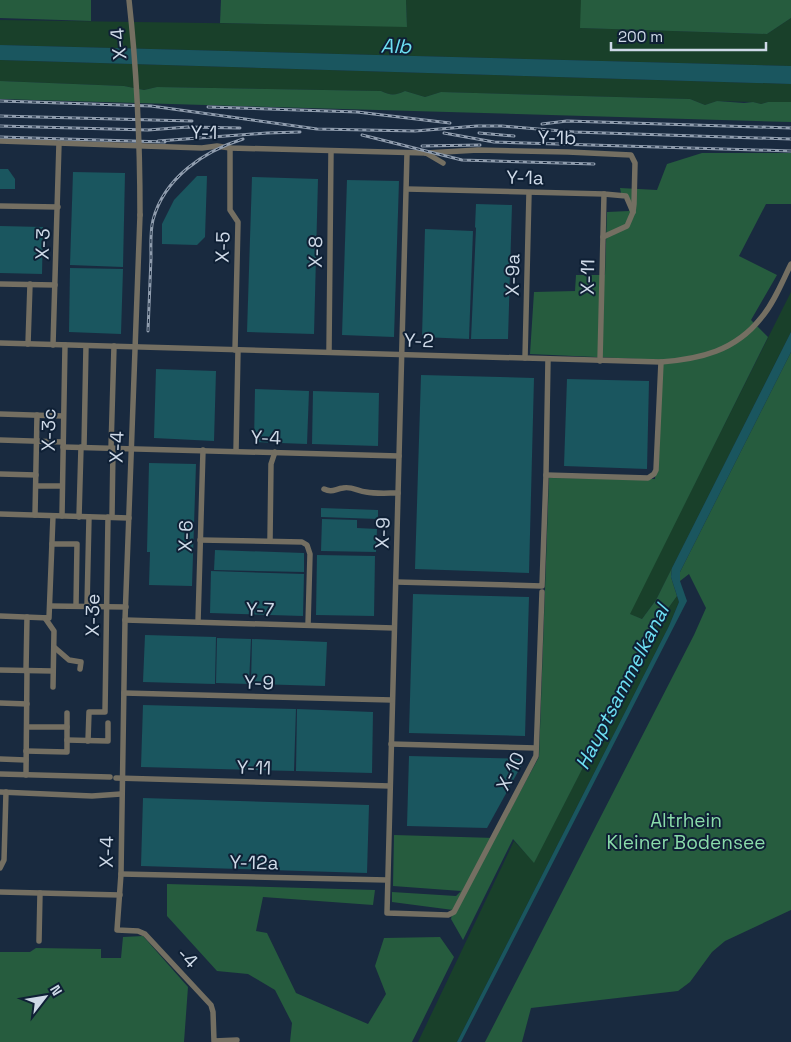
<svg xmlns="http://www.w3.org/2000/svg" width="791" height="1042" font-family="'Space Grotesk',sans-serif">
	<rect width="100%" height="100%" fill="#192a3f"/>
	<g fill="#19402a">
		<path d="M406 0H581V28L767 34 791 18V66L0 45V20L407 26Z"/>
		<path d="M0 60 791 84V102H768L761 104 753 102 717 101 705 105 690 99 441 92 425 97 405 91C396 95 391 96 381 91L157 87 144 90 124 86 0 81Z"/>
		<path d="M791 292V332L656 600 642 619 629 614Z"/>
		<path d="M677 596 679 602 669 626 457 1042H418L514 841 534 862 656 625Z"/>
	</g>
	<g fill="#265c3e">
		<path d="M0 0H91V21L0 18Z"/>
		<path d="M221 0H406L407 27 220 23Z"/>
		<path d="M581 0H791V18L767 34 580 28Z"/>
		<path d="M0 81 124 86 144 90 157 87 381 91C391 96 396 95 405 91L425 97 441 92 690 99 705 105 717 101 744 103 753 102 761 104 768 102H791V122L0 99Z"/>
		<path d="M702 153H791V204H766L739 256 777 275 751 320 768 337 630 614 642 619 656 600 672 568 671 577 677 596 656 625 534 863 513 839 463 940 451 919 453 910 392 902V892L456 896 461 891 393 886 394 835 495 838 539 757 549 478 655 479 661 360 530 354 534 292 575 291 576 275H605L607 212 629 211 628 197 621 193 620 188 657 190 667 164Z"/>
		<path d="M791 352V910L725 941 712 952 690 982 678 991 531 1008 522 1042H485L694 635 706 608 689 574 680 581V572Z"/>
		<path d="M167 884 375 890 373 905 263 897 256 931 267 933 296 993 368 1024 386 994 375 966 384 938 440 937 454 957 412 1042H290L292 1023 275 990 248 974 217 971 167 916Z"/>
		<path d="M143 936 188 987 184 1042H0V952H30L36 948 101 949V958H121L123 937Z"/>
	</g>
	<g fill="#1a565f">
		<path d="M0 45 791 66V84L0 60Z"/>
		<path d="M0 169H8L15 179V189H0Z"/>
		<path d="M73 172 125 173 123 267 70 265Z"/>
		<path d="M197 176H207L205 237 197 245 162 244V224L174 200Z"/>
		<path d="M252 177 318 179 314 334 247 332Z"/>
		<path d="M347 180 399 181 394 337 342 335Z"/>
		<path d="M476 204 512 205 508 339H471L476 228 475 227Z"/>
		<path d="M0 226 43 227 42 274 0 273Z"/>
		<path d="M425 229 473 231 469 339 422 337Z"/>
		<path d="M70 268 123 269 121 334 69 332Z"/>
		<path d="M791 332V352L680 572V581L687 601 461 1042H457L669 626 679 602 671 577 672 568Z"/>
		<path d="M156 369 216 371 214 441 154 438Z"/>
		<path d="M421 375 534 378 529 573 415 569Z"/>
		<path d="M567 379 649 381 647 469 564 466Z"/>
		<path d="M255 389 309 391 307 444 254 442Z"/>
		<path d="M313 391 379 393 378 446 312 444Z"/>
		<path d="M149 463 196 464 192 586 149 585 150 552H147Z"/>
		<path d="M321 508 378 510V519L321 517Z"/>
		<path d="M322 519 357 520V528L377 529 376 552 321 551Z"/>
		<path d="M215 550 304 553V572L214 570Z"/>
		<path d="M317 555 375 556 374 616 316 615Z"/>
		<path d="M211 571 304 574 303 616 210 613Z"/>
		<path d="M413 594 529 597 525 736 409 733Z"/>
		<path d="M145 635 216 637 215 684 143 682Z"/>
		<path d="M217 638 251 639 249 684 216 683Z"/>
		<path d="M252 639 327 642 325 686 251 684Z"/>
		<path d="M143 705 296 709 294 771 141 767Z"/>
		<path d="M297 709 373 712 372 773 296 771Z"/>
		<path d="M409 756 525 759 487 828 407 826Z"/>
		<path d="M143 798 369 805 367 873 141 866Z"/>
	</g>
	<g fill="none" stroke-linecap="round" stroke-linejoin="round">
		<g stroke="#746f62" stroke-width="5.5">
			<path d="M0 141 202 148 217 146 230 148 426 153 443 163"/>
			<path d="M230 148V210L238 222 235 350"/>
			<path d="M407 153 387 913 448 915 454 912 536 756 542 592"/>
			<path d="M426 153 478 150 568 152 631 155 635 163 634 204 633 212 627 226 603 237"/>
			<path d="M407 189 604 194 626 196 633 212"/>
			<path d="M0 206 58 207"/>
			<path d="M140 215 125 620 121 874 117 930 138 931 145 934 211 1005 213 1012 214 1041 237 1040"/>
			<path d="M0 284 55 285"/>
			<path d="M0 343 661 362C700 359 735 351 761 318 774 303 782 282 791 264"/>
			<path d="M28 344 30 284"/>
			<path d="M53 345 59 143"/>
			<path d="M329 352 331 151"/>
			<path d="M525 358 529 193"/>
			<path d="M600 361 604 194"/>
			<path d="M0 414 63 416"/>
			<path d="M0 440 63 442"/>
			<path d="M63 447 399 456"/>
			<path d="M84 447 86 346"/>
			<path d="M111 448 114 346"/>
			<path d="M236 451 238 350"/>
			<path d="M0 474 36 475"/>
			<path d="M546 475 648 478 654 474 656 470 661 362"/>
			<path d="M36 486H62"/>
			<path d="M324 489C332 493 335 489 343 488 351 486 358 491 366 492 376 494 388 493 398 493"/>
			<path d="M0 514 129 518"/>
			<path d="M35 515 37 415"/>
			<path d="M62 516 65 345"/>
			<path d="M79 517 81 447"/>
			<path d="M112 517 113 448"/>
			<path d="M200 540 302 542 307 545 310 554 308 625"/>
			<path d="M270 541 271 464 275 452"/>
			<path d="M52 544H77L76 606"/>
			<path d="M396 582 542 586 546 475 548 359"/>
			<path d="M50 606 126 607"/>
			<path d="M87 606 89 517"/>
			<path d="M0 616 49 618 53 516"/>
			<path d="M45 618 54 631 53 687"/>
			<path d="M125 620 394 628"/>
			<path d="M198 622 203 450"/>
			<path d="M54 647 69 660 81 662 80 669"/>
			<path d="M0 670 53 671"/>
			<path d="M26 671 27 617"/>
			<path d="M124 693 392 700"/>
			<path d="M0 703 27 704"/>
			<path d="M27 727H67"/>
			<path d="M67 740 108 741V723"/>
			<path d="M88 741 89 712H105L108 517"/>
			<path d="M391 744 536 748"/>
			<path d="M26 751 67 752V713"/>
			<path d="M0 759 26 760"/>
			<path d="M0 774 110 777"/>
			<path d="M26 775 27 671"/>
			<path d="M116 778 390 786"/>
			<path d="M0 792 92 796 121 794"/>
			<path d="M0 868 4 860 6 792"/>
			<path d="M121 874 387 880"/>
			<path d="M0 892 120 895"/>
			<path d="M39 941 40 893"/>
		</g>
		<defs>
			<g id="rail">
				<path d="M0 101 151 106 317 129 415 131 477 126H502L574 132 791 139"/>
				<path d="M208 107 357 112 450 123"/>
				<path d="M0 116 192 121"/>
				<path d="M542 124 567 121 791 128"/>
				<path d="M0 126 148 130 188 127 240 128"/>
				<path d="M444 133 494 142 791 151"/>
				<path d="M479 133 514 136"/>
				<path d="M362 135 462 160 594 164"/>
				<path d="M0 137 165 142"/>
				<path d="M158 141 267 133 300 132"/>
				<path d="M422 146 480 145"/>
				<path d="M148 331C149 307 150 283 151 258 151 246 150 232 153 220 164 178 204 151 243 139"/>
			</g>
		</defs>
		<use href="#rail" stroke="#909dae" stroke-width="3"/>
		<use href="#rail" stroke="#0f2035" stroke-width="1" stroke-dasharray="4" stroke-linecap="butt"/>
		<path stroke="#746f62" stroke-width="5.5" d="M129 0C137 72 140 142 140 215"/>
	</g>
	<g text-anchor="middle" stroke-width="4" stroke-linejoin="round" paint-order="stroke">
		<g font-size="19" fill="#ced9e7" stroke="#0f2035">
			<text transform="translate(118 44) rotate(-96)" y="7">X-4</text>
			<text transform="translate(204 132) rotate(1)" y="7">Y-1</text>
			<text transform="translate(557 137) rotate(1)" y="7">Y-1b</text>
			<text transform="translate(525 177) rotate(1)" y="7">Y-1a</text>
			<text transform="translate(42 244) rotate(-88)" y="7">X-3</text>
			<text transform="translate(222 247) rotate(-88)" y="7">X-5</text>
			<text transform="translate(315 252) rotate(-89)" y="7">X-8</text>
			<text transform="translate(512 275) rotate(-89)" y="7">X-9a</text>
			<text transform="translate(587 277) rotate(-89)" y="7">X-11</text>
			<text transform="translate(419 340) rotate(2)" y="7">Y-2</text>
			<text transform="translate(48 430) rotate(-89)" y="7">X-3c</text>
			<text transform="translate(266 437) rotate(2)" y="7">Y-4</text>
			<text transform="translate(116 447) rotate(-88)" y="7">X-4</text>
			<text transform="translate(382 533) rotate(-88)" y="7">X-9</text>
			<text transform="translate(185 536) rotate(-88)" y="7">X-6</text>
			<text transform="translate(260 609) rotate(2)" y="7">Y-7</text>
			<text transform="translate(92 615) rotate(-89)" y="7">X-3e</text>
			<text transform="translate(259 682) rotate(2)" y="7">Y-9</text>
			<text transform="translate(254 767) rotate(2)" y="7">Y-11</text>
			<text transform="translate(510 771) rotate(-64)" y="7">X-10</text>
			<text transform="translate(106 852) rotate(-89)" y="7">X-4</text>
			<text transform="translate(254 862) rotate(1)" y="7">Y-12a</text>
			<text transform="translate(188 957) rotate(46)" y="7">-4</text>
		</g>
		<g font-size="19" fill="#8adbaa" stroke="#0f2035">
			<text x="686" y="827">Altrhein<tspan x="686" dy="22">Kleiner Bodensee</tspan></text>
		</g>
		<g font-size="20" font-style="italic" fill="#6de0f3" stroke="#0f2035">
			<text transform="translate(396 46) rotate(2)" y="7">Alb</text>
			<text transform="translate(622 687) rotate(-63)" y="7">Hauptsammelkanal</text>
		</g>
	</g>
	<g transform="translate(45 997) rotate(59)" stroke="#0f2035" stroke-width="4" paint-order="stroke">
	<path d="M0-4L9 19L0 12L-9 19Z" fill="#ced9e7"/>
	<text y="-8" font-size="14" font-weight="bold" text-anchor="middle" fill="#ced9e7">N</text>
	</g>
	<path d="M611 42v8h155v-8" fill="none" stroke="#ced9e7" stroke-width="2.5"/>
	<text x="618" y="42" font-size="15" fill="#ced9e7" stroke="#0f2035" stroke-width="4" paint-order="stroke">200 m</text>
</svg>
